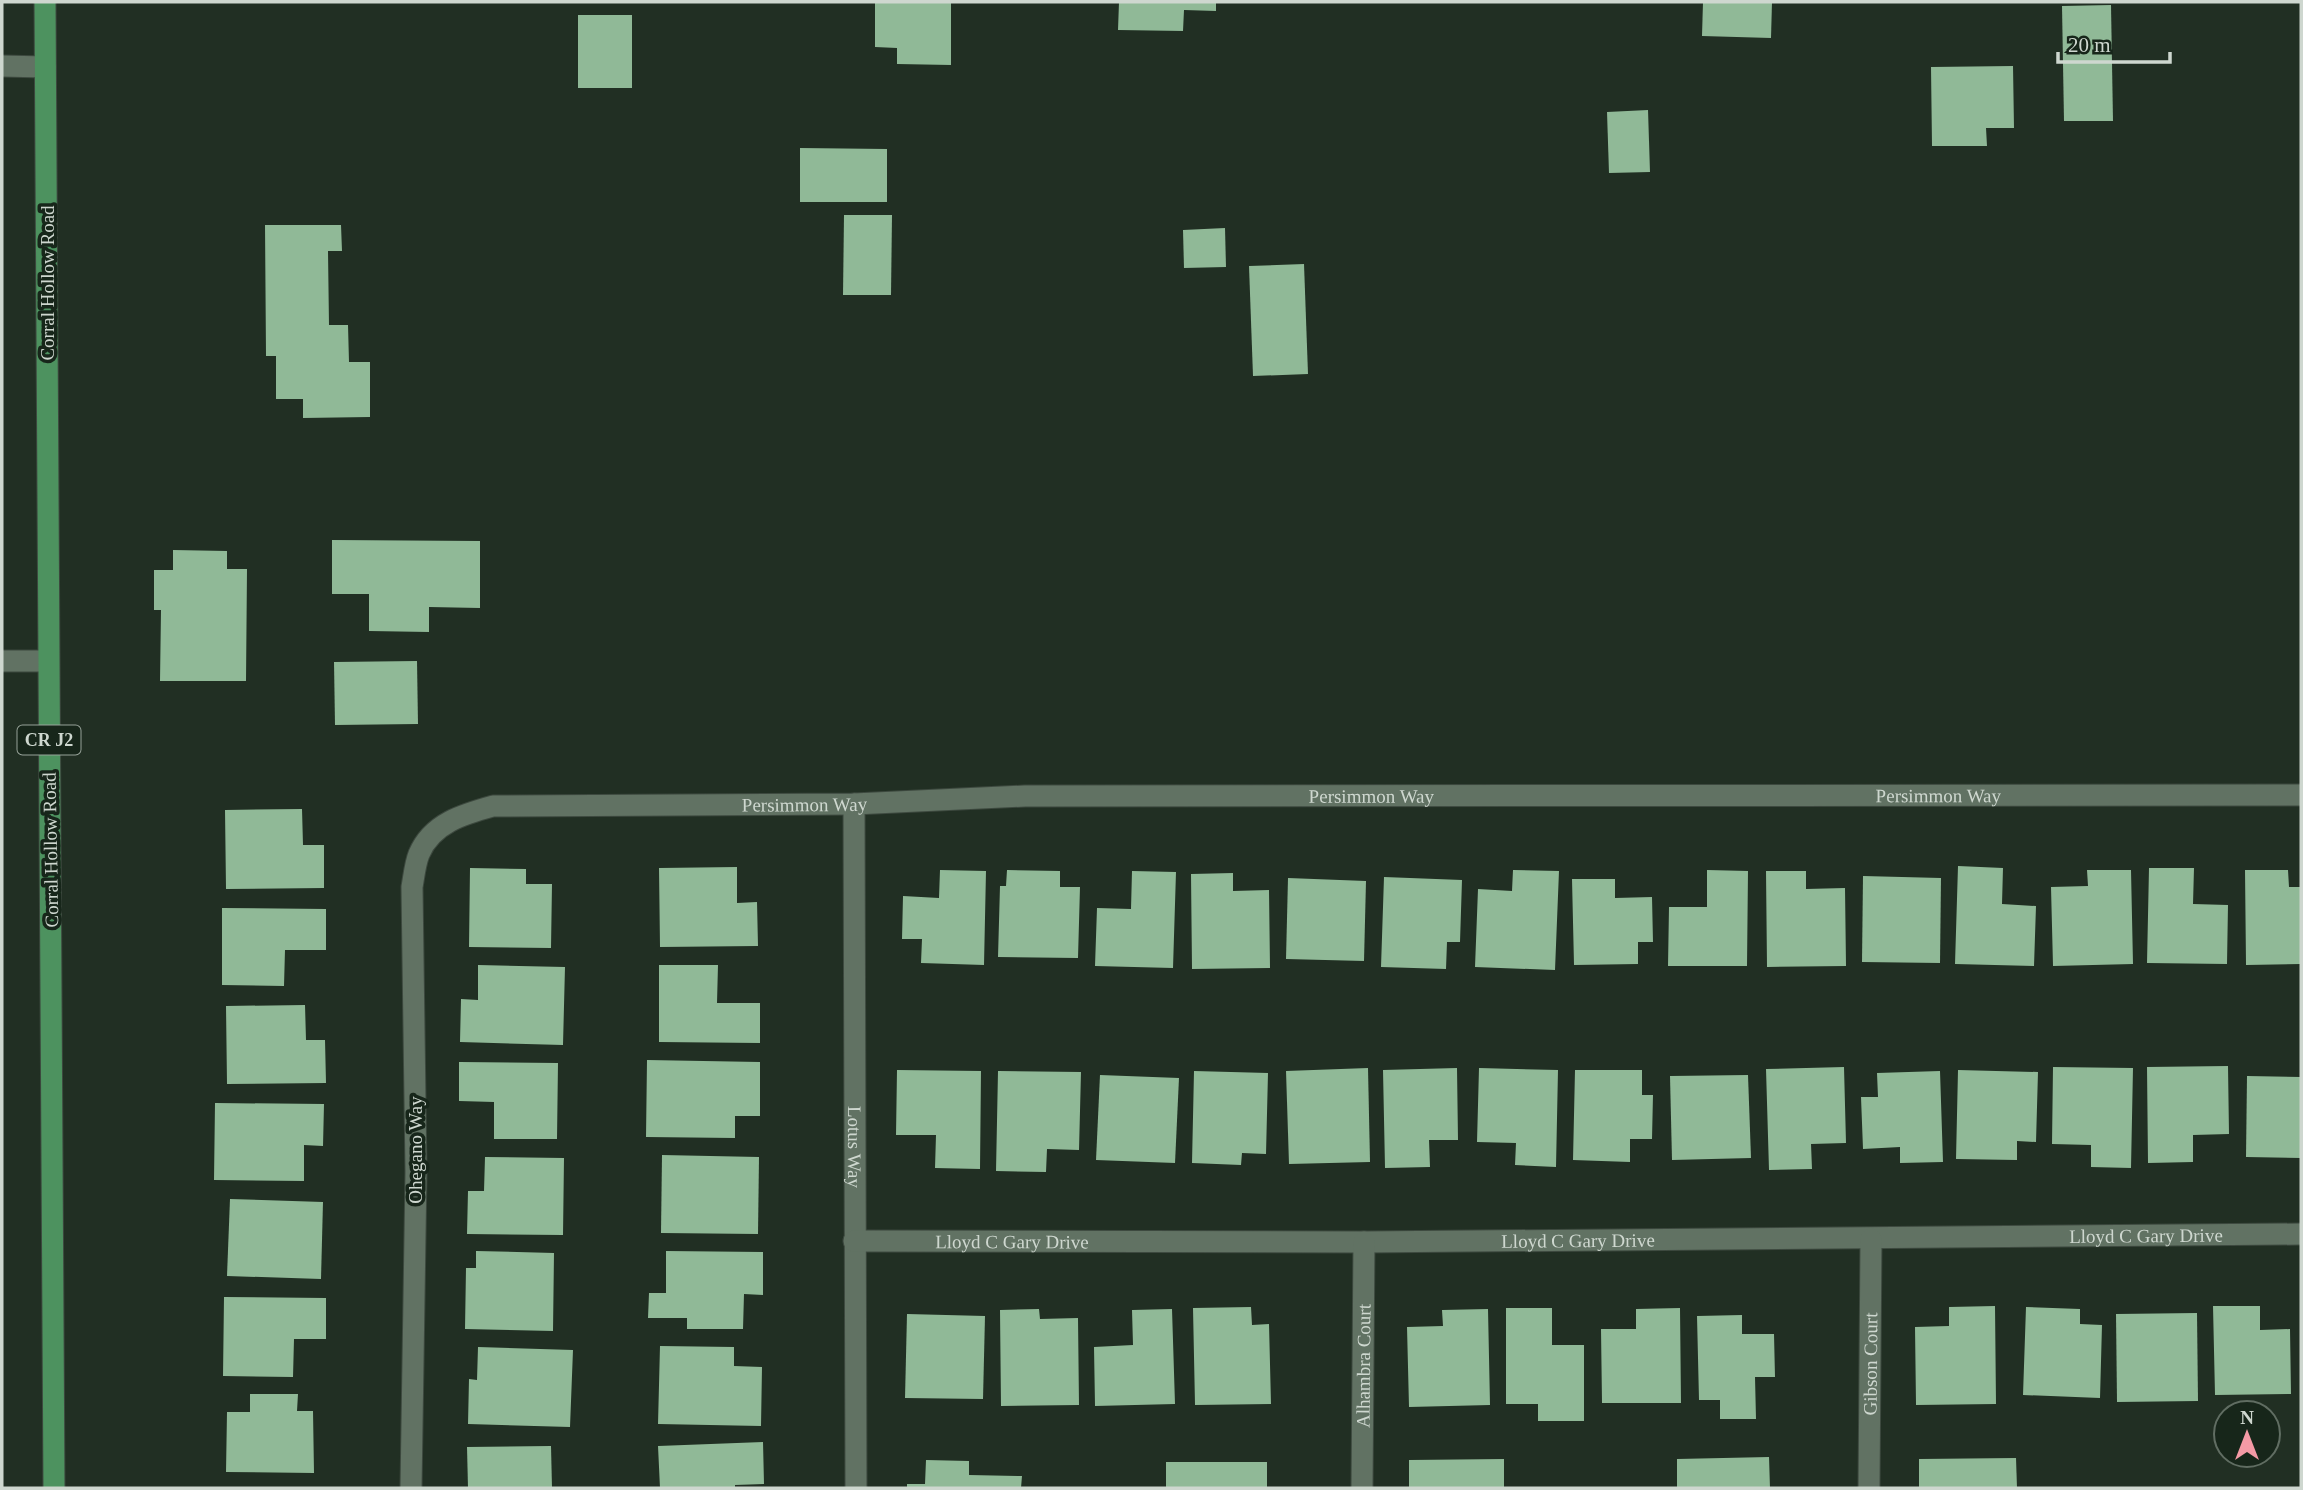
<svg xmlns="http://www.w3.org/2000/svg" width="2303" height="1490" font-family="'Times New Roman',serif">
	<rect width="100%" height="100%" fill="#212f23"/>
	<g fill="#90b997">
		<path d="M875 2H951V65L897 64V48L875 47Z"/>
		<path d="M1119 2H1216V11L1184 10 1183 31 1118 30Z"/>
		<path d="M1703 2H1772L1771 38 1702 36Z"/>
		<path d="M2111 5 2113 121H2064L2062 6Z"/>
		<rect x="578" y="15" width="54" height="73"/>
		<path d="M2013 66 2014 128H1986L1987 146H1932L1931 67Z"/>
		<path d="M1648 110 1650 172 1609 173 1607 112Z"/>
		<path d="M800 148 887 149V202H800Z"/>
		<path d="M844 215H892L891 295H843Z"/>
		<path d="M265 225H341L342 251H328L329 325H348L349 362H370V417L303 418V399H276V356H266Z"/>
		<path d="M1225 228 1226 267 1184 268 1183 230Z"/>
		<path d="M1304 264 1308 374 1253 376 1249 266Z"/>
		<path d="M332 540 480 541V608L429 607V632L369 631V594H332Z"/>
		<path d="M173 550 227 551V569H247L246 681H160L161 610H154V570H173Z"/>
		<path d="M417 661 418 724 335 725 334 662Z"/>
		<path d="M302 809 303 845H324V888L226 889 225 810Z"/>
		<path d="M1958 866 2003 868 2002 904 2036 906 2034 966 1955 964Z"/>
		<path d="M737 867V903L757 902 758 946 660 947 659 868Z"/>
		<path d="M470 868 526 869V884H552L551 948 469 947Z"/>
		<path d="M2149 868H2194L2193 904 2228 905 2227 964 2147 963Z"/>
		<path d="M940 870 986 871 984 965 921 963 922 939H902L903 896 939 898Z"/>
		<path d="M1007 870 1060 871V887H1080L1078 958 998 957 1000 886H1006Z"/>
		<path d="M1513 870 1559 871 1555 970 1475 967 1478 889 1512 891Z"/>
		<path d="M1707 870 1748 871 1747 966H1668L1669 907H1707Z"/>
		<path d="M2087 870H2131L2133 964 2053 966 2051 887 2088 886Z"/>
		<path d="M2245 870H2288L2289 887H2301V964L2246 965Z"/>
		<path d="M1132 871 1176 872 1173 968 1095 966 1097 908 1131 909Z"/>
		<path d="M1766 871H1806V889L1845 888 1846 966 1767 967Z"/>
		<path d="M1233 873V891L1269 890 1270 968 1192 969 1191 874Z"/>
		<path d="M1863 876 1941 878 1940 963 1862 962Z"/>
		<path d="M1384 877 1462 880 1460 942H1447L1446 969 1381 967Z"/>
		<path d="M1288 878 1366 881 1364 961 1286 959Z"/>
		<path d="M1572 879H1615V898L1652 897 1653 942H1638V964L1574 965Z"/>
		<path d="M222 908 326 909V950H285L284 986 222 985Z"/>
		<path d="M478 965 565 967 563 1045 460 1042 461 999 478 1000Z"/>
		<path d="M659 965H718L717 1003H760V1043L659 1042Z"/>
		<path d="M305 1005 306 1040H325L326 1083 227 1084 226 1006Z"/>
		<path d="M647 1060 760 1062V1116H735V1138L646 1137Z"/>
		<path d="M459 1062 558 1063 557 1139H494V1102L459 1101Z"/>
		<path d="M2228 1066 2229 1134 2193 1135V1162L2148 1163 2147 1067Z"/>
		<path d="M1844 1067 1846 1143 1811 1144 1812 1169 1769 1170 1766 1069Z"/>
		<path d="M2053 1067 2133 1068 2131 1168 2091 1167V1145L2052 1144Z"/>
		<path d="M1368 1068 1370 1162 1289 1164 1286 1071Z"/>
		<path d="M1457 1068 1458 1140H1429L1430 1167 1385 1168 1383 1070Z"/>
		<path d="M1479 1068 1558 1070 1556 1167 1515 1165 1516 1143 1477 1142Z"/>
		<path d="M897 1070 981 1071 980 1169 935 1168 936 1135H896Z"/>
		<path d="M1575 1070H1642V1095H1653L1652 1139H1630V1162L1573 1160Z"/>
		<path d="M1958 1070 2038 1072 2036 1142 2017 1141V1160L1956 1159Z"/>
		<path d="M998 1071 1081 1072 1079 1150 1047 1149 1046 1172 996 1171Z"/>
		<path d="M1194 1071 1268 1073 1266 1154 1242 1153 1241 1165 1192 1163Z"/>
		<path d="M1940 1071 1943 1162 1900 1163V1147L1863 1149 1861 1097H1878L1877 1073Z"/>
		<path d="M1100 1075 1179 1078 1175 1163 1096 1160Z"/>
		<path d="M1748 1075 1751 1158 1672 1160 1670 1076Z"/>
		<path d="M2247 1076 2301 1077V1158L2246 1157Z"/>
		<path d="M215 1103 324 1104 323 1146 304 1145V1181L214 1180Z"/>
		<path d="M662 1155 759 1157 758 1234 661 1233Z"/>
		<path d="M485 1157 564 1158 563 1235 467 1234 468 1191H484Z"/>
		<path d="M230 1199 323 1202 321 1279 227 1276Z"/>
		<path d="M476 1251 554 1253 553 1331 465 1329 466 1268H476Z"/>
		<path d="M666 1251 763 1252V1295L744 1294 743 1329H687V1318H648L649 1293H666Z"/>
		<path d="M224 1297 326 1298V1339H294L293 1377 223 1376Z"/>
		<path d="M1995 1306 1996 1404 1916 1405 1915 1327 1949 1326V1307Z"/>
		<path d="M2213 1306H2260V1330L2290 1329 2291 1394 2215 1395Z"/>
		<path d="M1251 1307 1252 1325 1269 1324 1271 1404 1195 1405 1193 1308Z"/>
		<path d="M2026 1307 2080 1309V1324L2102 1325 2100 1398 2023 1395Z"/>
		<path d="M1506 1308H1552V1345H1584V1421H1538V1404H1506Z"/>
		<path d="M1680 1308 1681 1403H1602L1601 1329H1636V1309Z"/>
		<path d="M1039 1309 1040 1319 1078 1318 1079 1405 1001 1406 1000 1310Z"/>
		<path d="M1172 1309 1175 1404 1095 1406 1094 1347 1133 1345 1132 1310Z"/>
		<path d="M1488 1309 1490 1405 1409 1407 1407 1327 1443 1326 1442 1310Z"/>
		<path d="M2197 1313 2198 1401 2117 1402 2116 1314Z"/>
		<path d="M907 1314 985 1316 983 1399 905 1398Z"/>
		<path d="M1742 1315V1334H1774L1775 1377H1755L1756 1419H1720V1400H1699L1697 1316Z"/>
		<path d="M660 1346 734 1347V1366L762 1367 761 1426 658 1424Z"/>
		<path d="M478 1347 573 1350 570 1427 468 1424 469 1379 477 1380Z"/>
		<path d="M250 1394H298L297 1411H313L314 1473 226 1472 227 1412H250Z"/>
		<path d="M763 1442 764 1484 735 1485V1488H660L658 1446Z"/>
		<path d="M551 1446 552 1488H468L467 1447Z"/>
		<path d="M1769 1457 1770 1488H1677V1459Z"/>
		<path d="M2016 1458 2017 1488H1919V1459Z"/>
		<path d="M1504 1459V1488H1409V1460Z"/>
		<path d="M926 1460 969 1461V1475L1022 1476 1021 1488H907V1484H925Z"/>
		<rect x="1166" y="1462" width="101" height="26"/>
	</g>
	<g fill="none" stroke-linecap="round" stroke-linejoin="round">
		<defs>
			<g id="minor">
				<path d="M2 66 45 67"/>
				<path d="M2 661H48"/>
				<path id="s1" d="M854 804 856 1488"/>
				<path id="s2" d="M854 1241 1364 1242 2301 1234"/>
				<path id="s3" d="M411 1488 416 1172 412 887C414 876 415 864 419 854 432 823 464 814 493 806L854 804 1025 796 2301 795"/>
				<path id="s4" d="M1362 1488 1364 1242"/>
				<path id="s5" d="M1869 1488 1871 1239"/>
			</g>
			<path id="major" d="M45 2 54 1488"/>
		</defs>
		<use href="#minor" stroke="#3d493f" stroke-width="23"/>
		<use href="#major" stroke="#3d493f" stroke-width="23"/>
		<use href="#minor" stroke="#617263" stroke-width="21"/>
		<use href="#major" stroke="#4d925f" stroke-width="21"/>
	</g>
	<g text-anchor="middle" stroke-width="7" stroke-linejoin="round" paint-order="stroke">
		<rect fill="#17261a" stroke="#97a299" stroke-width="2" x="17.5" y="725.5" width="63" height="29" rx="5"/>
		<g font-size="18" font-weight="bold" fill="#ced7cf">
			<text x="49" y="746">CR J2</text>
		</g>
		<g font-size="19" fill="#ced7cf" stroke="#17261a">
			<text transform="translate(47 283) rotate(-90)" y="7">Corral Hollow Road</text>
			<text dy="7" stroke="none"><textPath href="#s3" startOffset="1605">Persimmon Way</textPath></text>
			<text dy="7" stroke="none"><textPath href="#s3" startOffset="2172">Persimmon Way</textPath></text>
			<text dy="7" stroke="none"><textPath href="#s3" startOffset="1038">Persimmon Way</textPath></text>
			<text transform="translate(50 850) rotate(-91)" y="7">Corral Hollow Road</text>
			<text dy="7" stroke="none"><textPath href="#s1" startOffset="343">Lotus Way</textPath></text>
			<text transform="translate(415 1150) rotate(-90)" y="7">Ohegano Way</text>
			<text dy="7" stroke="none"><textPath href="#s2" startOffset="1292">Lloyd C Gary Drive</textPath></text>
			<text dy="7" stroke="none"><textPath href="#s2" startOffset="158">Lloyd C Gary Drive</textPath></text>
			<text dy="7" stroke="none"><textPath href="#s2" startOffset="724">Lloyd C Gary Drive</textPath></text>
			<text dy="7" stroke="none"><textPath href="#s5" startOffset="124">Gibson Court</textPath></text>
			<text dy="7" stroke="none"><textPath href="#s4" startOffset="122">Alhambra Court</textPath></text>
		</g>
	</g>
	<rect width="2303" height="1490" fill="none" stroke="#ced7cf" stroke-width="7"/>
	<g transform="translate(2247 1434)"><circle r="33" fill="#17261a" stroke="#606d62" stroke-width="2"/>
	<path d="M0-5L12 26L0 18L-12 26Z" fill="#f49aa5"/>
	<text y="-10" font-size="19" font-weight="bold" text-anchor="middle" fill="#ced7cf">N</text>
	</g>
	<path d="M2058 52v10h112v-10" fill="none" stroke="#ced7cf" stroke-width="3.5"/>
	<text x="2068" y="52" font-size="21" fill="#ced7cf" stroke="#17261a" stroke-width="5" paint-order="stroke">20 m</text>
</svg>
